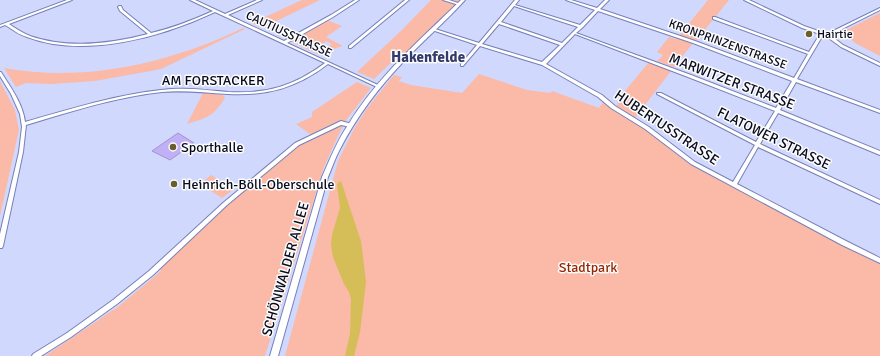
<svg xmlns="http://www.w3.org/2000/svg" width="880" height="356" font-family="Signika,sans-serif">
	<rect width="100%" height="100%" fill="#d1d8fd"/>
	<g fill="#fbb9a7">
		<path d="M302 0H320L262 28 252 23Z"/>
		<path d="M431 0H460L402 58 398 56 374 79 357 72 403 29Z"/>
		<path d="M708 0H729L695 42 679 36Z"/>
		<path d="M880 13V56L855 43 842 32Z"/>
		<path d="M327 20 342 26 326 37 343 46C339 47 337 47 333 50L328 47 332 44 326 41 319 47 324 50 318 54 290 41Z"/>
		<path d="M243 28 245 29 161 69 151 71 95 81 51 84 26 83 16 87 4 68C85 83 170 63 243 28Z"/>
		<path d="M669 37 676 39 677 37 693 43 674 67 657 61 663 55 657 52Z"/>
		<path d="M649 62 671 71 635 118 616 107 625 91Z"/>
		<path d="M479 74 527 90 551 93 552 91 599 108 603 102 660 139 687 161 859 253 880 263V356H285L338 161 355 127 368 107 394 75 402 77 399 81 411 85 462 93Z"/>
		<path d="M0 81 15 110 19 130 0 216Z"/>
		<path d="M357 82 371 88 344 123 324 167 265 356H45L119 306 161 271 159 269 227 205 302 142 300 140 311 135 296 124 312 117V112Z"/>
		<path d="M203 93 223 95 225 98C213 117 208 117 187 124Z"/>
		<path d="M211 175 234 189 222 198 200 184Z"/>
	</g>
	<path fill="#d5bd57" d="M341 181 361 241 366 282 360 332 354 356H345L350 334 351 299 349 292 344 284 333 257 331 245 332 235 340 208 337 184Z"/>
	<path fill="#c2b0f6" stroke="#a293cd" d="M178 133 194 143 170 160 152 151Z"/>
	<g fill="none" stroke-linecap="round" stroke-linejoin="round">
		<defs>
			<g id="minor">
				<path d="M67 0H72L9 24C15 28 23 33 30 36 68 49 110 44 148 34L120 11 118 7 119 6H121L123 10 151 33C173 28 193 20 213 11L190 0H195L225 14 257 0H262L228 15 284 41 331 15 355 0H359L333 17 287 43 380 86 379 87H377L328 64C297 88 267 96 228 94 206 93 184 90 162 92 115 97 70 112 26 125L23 152 3 246 2 248H0V234L19 152 22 127 20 114 11 94 0 76V72H1C11 88 23 104 25 122 70 109 115 95 161 90 184 87 206 90 228 92 267 94 294 86 325 63L215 12C162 37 85 59 27 37 19 35 12 29 5 25L0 27V25Z"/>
				<path d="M405 0H409L351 48H349V46Z"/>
				<path d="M443 0H449L461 4 459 5Z"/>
				<path d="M515 0H519L515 5 580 25 595 10 566 0H571L597 8 605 0H609L600 9 695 41 794 78 808 54 713 19V17H715L809 52 820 34 802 28 744 0H749L804 26 827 34 880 8V10L830 35 843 45 880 63V66L841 47 826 36 823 35 797 79 880 110V113L796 82 780 110 880 151V155L778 113 760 144 880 200V204L758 147 737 184 846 241 880 258V263L842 245 691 164 645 129 611 108 598 97 542 65 480 46 463 66H461V64L477 45 432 30 433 29H435L479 43ZM514 6 578 27 562 43 501 22ZM598 11 693 43 792 81 776 108 691 75 576 33 582 28 583 27ZM499 24 560 45 542 62 482 44ZM575 34 688 77 775 111 756 142 661 93H657V94L755 145 733 182 695 162 649 127 615 106 602 95 546 64Z"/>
				<path d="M341 121 352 124V125L350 127 341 125 299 145 227 205 153 275 117 304 71 337 41 356H32L33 354 67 333 113 300 149 271 223 203 295 143Z"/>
			</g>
			<path id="major" d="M461 0H465C446 21 424 40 405 60 379 87 357 116 340 149 335 158 332 168 328 177L278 356H270L322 177C330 159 337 141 348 125 377 77 421 39 461 0Z"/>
		</defs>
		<use href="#minor" stroke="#7780b8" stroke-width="2"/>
		<use href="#major" stroke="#7780b8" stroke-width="2"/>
		<use href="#minor" fill="#fff" fill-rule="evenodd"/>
		<use href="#major" fill="#fff" fill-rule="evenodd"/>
	</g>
	<g fill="#6a5e2b" stroke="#fbfcfb" stroke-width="1.5">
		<circle cx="809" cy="34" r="4"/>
		<circle cx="173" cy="147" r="4"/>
		<circle cx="174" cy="184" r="4"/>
	</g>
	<g text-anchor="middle" stroke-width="3" stroke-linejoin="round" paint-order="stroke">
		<g font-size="12" fill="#080a1e" stroke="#fbfcfb">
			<text transform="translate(289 34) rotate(25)" y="4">CAUTIUSSTRASSE</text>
			<text transform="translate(728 44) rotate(20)" y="4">KRONPRINZENSTRASSE</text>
		</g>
		<g font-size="12" fill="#080a1e" stroke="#fbfcfb" text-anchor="start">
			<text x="817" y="38">Hairtie</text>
		</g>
		<g font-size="14" fill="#080a1e" stroke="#fbfcfb">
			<text x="213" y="85">AM FORSTACKER</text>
			<text transform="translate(732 81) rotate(21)" y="5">MARWITZER STRASSE</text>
			<text transform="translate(667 127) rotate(34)" y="5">HUBERTUSSTRASSE</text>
			<text transform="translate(774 138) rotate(26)" y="5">FLATOWER STRASSE</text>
			<text transform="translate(285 269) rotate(-74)" y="5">SCHÖNWALDER ALLEE</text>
		</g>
		<g font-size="14" fill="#080a1e" stroke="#fbfcfb" text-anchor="start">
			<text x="181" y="152">Sporthalle</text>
			<text x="182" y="189">Heinrich-Böll-Oberschule</text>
		</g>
		<g font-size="14" fill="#972600" stroke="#fbfcfb">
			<text x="588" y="272">Stadtpark</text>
		</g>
		<g font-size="15" font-weight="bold" fill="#343a6c" stroke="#fbfcfb">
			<text x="428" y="62">Hakenfelde</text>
		</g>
	</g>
</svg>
